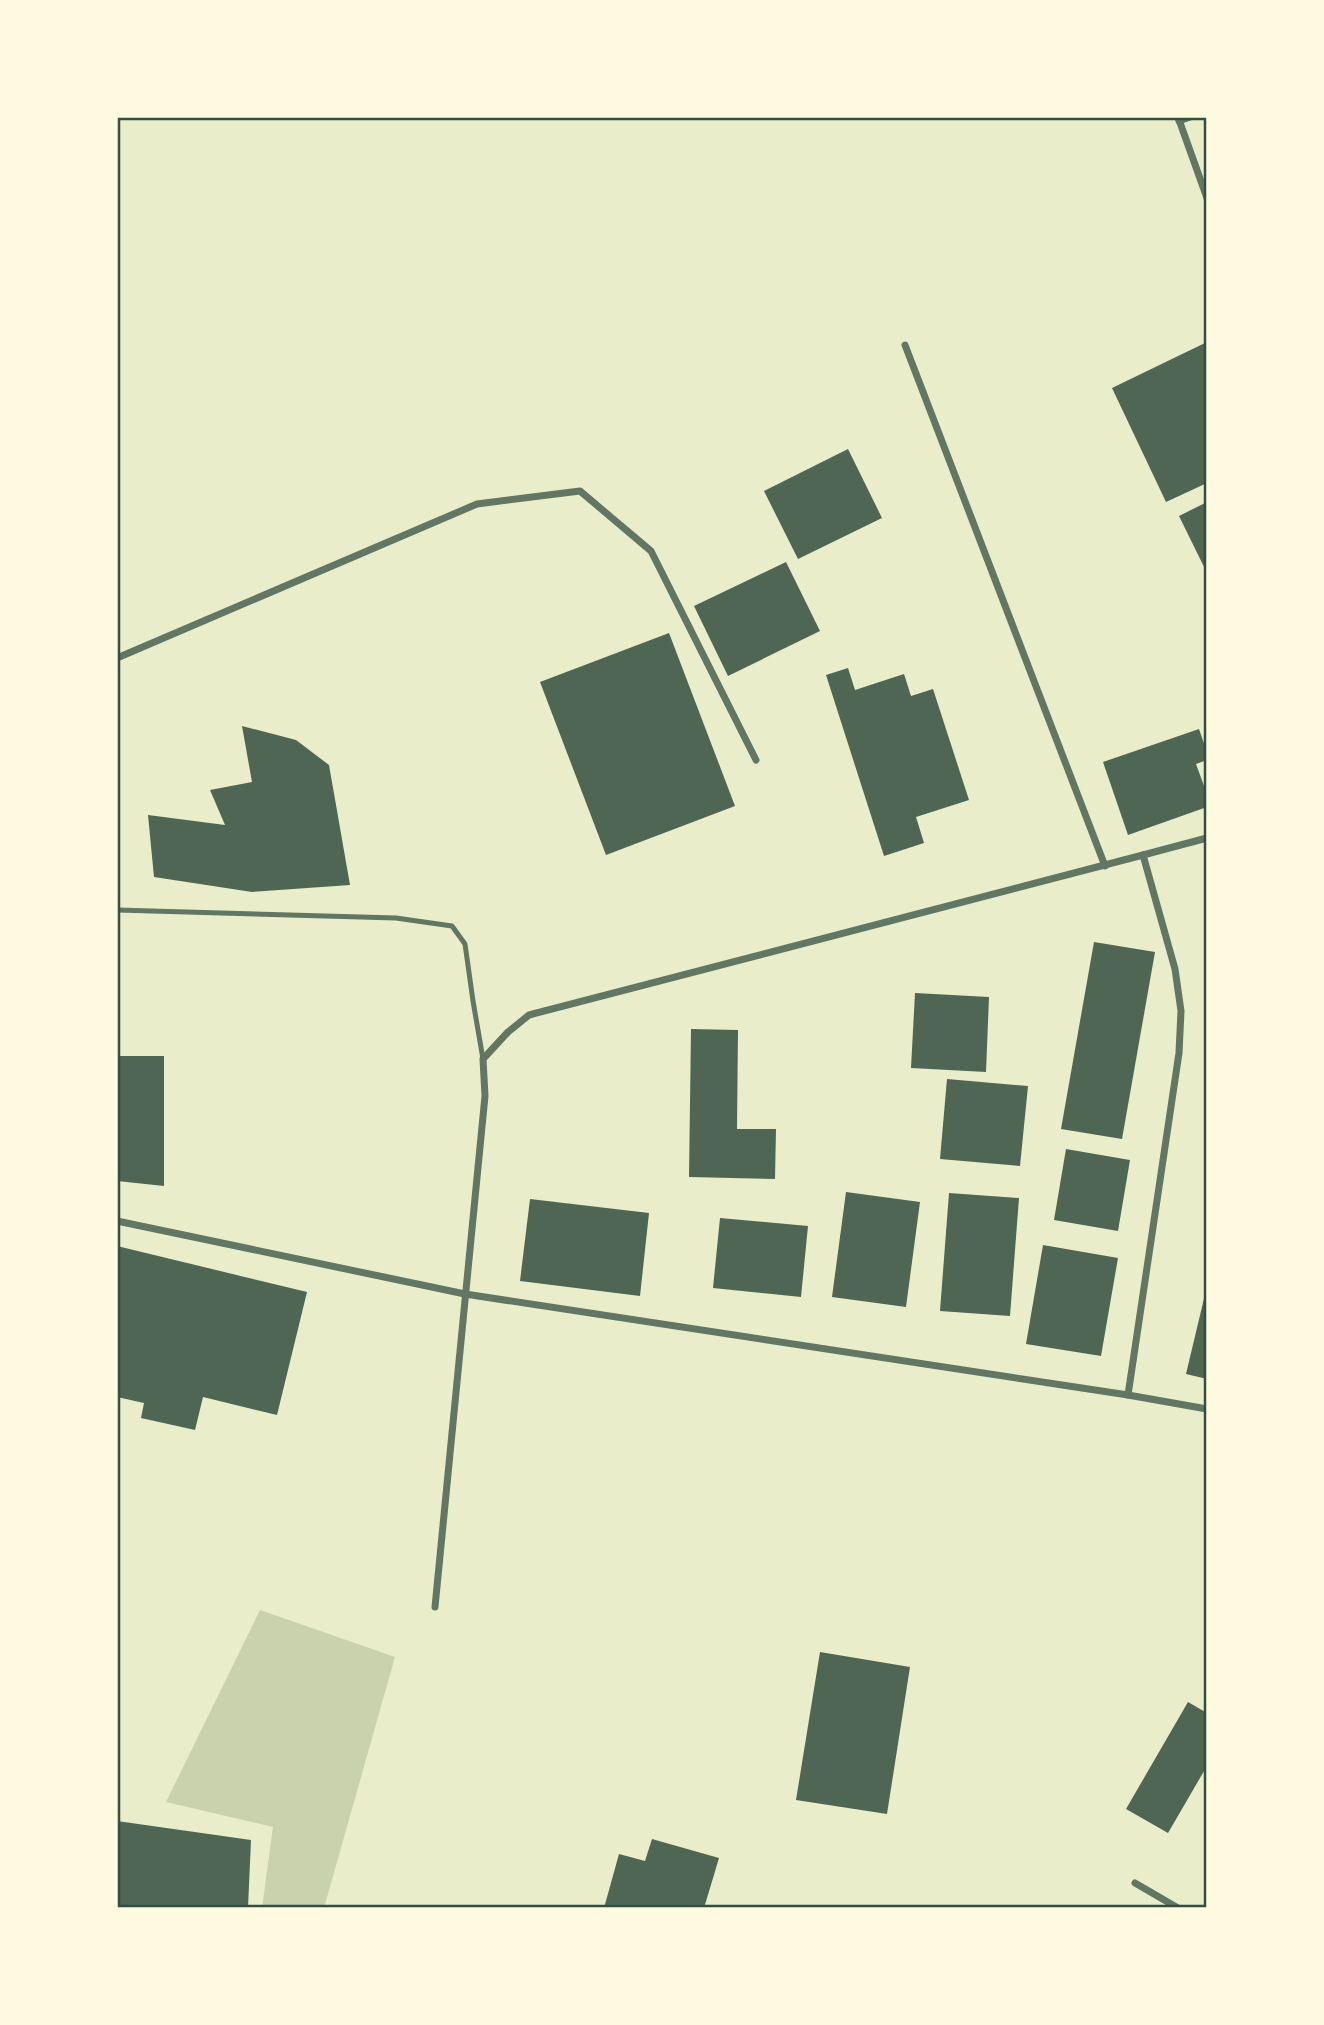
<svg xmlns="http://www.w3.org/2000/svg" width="1324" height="2025" font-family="'IBM Plex Serif',serif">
	<rect width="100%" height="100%" fill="#e9edc9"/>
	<path fill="#cad2ad" d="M260 1610 395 1657 324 1908H262L273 1827 166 1802Z"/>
	<g fill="#4f6655">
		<path d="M1207 342V483L1166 502 1112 388Z"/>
		<path d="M848 449 882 518 798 559 764 491Z"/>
		<path d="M1207 502V573L1179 516Z"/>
		<path d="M786 562 820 631 728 676 694 606Z"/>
		<path d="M669 633 735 806 606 855 540 682Z"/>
		<path d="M848 668 855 690 904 674 911 696 933 689 969 800 916 817 924 843 884 856 826 675Z"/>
		<path d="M242 726 296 740 329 765 350 885 252 892 154 877 148 815 225 825 210 790 252 782Z"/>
		<path d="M1199 729 1207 752V760L1196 764 1207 794V807L1128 835 1103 762Z"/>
		<path d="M1094 942 1155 952 1122 1139 1061 1129Z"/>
		<path d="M915 993 989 997 986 1072 911 1068Z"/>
		<path d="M691 1029 738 1030 737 1129H776L775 1179 689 1177Z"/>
		<path d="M117 1056H164V1186L117 1181Z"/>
		<path d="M947 1079 1028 1086 1020 1166 940 1159Z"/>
		<path d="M1066 1149 1130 1160 1118 1231 1054 1220Z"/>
		<path d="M846 1192 920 1202 906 1307 832 1297Z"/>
		<path d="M949 1193 1019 1198 1010 1316 940 1311Z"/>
		<path d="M530 1199 649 1213 640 1296 520 1281Z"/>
		<path d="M720 1218 808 1226 801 1297 713 1288Z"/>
		<path d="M1043 1245 1118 1258 1101 1356 1026 1344Z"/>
		<path d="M117 1246 307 1292 277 1415 203 1397 195 1430 141 1418 144 1403 117 1397Z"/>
		<path d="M1206 1290H1207V1379L1186 1374Z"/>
		<path d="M820 1652 910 1667 887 1814 796 1800Z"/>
		<path d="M1188 1702 1207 1713V1766L1168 1833 1126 1809Z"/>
		<path d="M117 1821 251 1840 248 1908H117Z"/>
		<path d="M652 1839 719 1858 704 1908H604L619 1854 645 1861Z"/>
	</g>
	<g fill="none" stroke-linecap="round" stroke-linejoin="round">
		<path stroke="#617663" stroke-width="5" d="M117 910 396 918 452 926 465 944 473 1001 483 1059"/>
		<g stroke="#617663" stroke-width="7">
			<path d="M1178 117 1207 198"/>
			<path d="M1179 121 1190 117"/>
			<path d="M905 345 1105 866"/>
			<path d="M117 658 477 504 580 491 651 551 756 760"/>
			<path d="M117 1221 465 1294 1128 1395 1207 1409"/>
			<path d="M1128 1395 1179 1053 1181 1011 1175 969 1143 855 1207 838"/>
			<path d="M435 1607 485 1096 483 1059 508 1032 529 1015 1143 855"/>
			<path d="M1135 1883 1178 1908"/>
		</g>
	</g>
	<rect width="1324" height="2025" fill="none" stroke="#fefae0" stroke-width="238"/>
	<rect x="119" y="119" width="1086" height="1787" fill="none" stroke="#344e41" stroke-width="2.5"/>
</svg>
